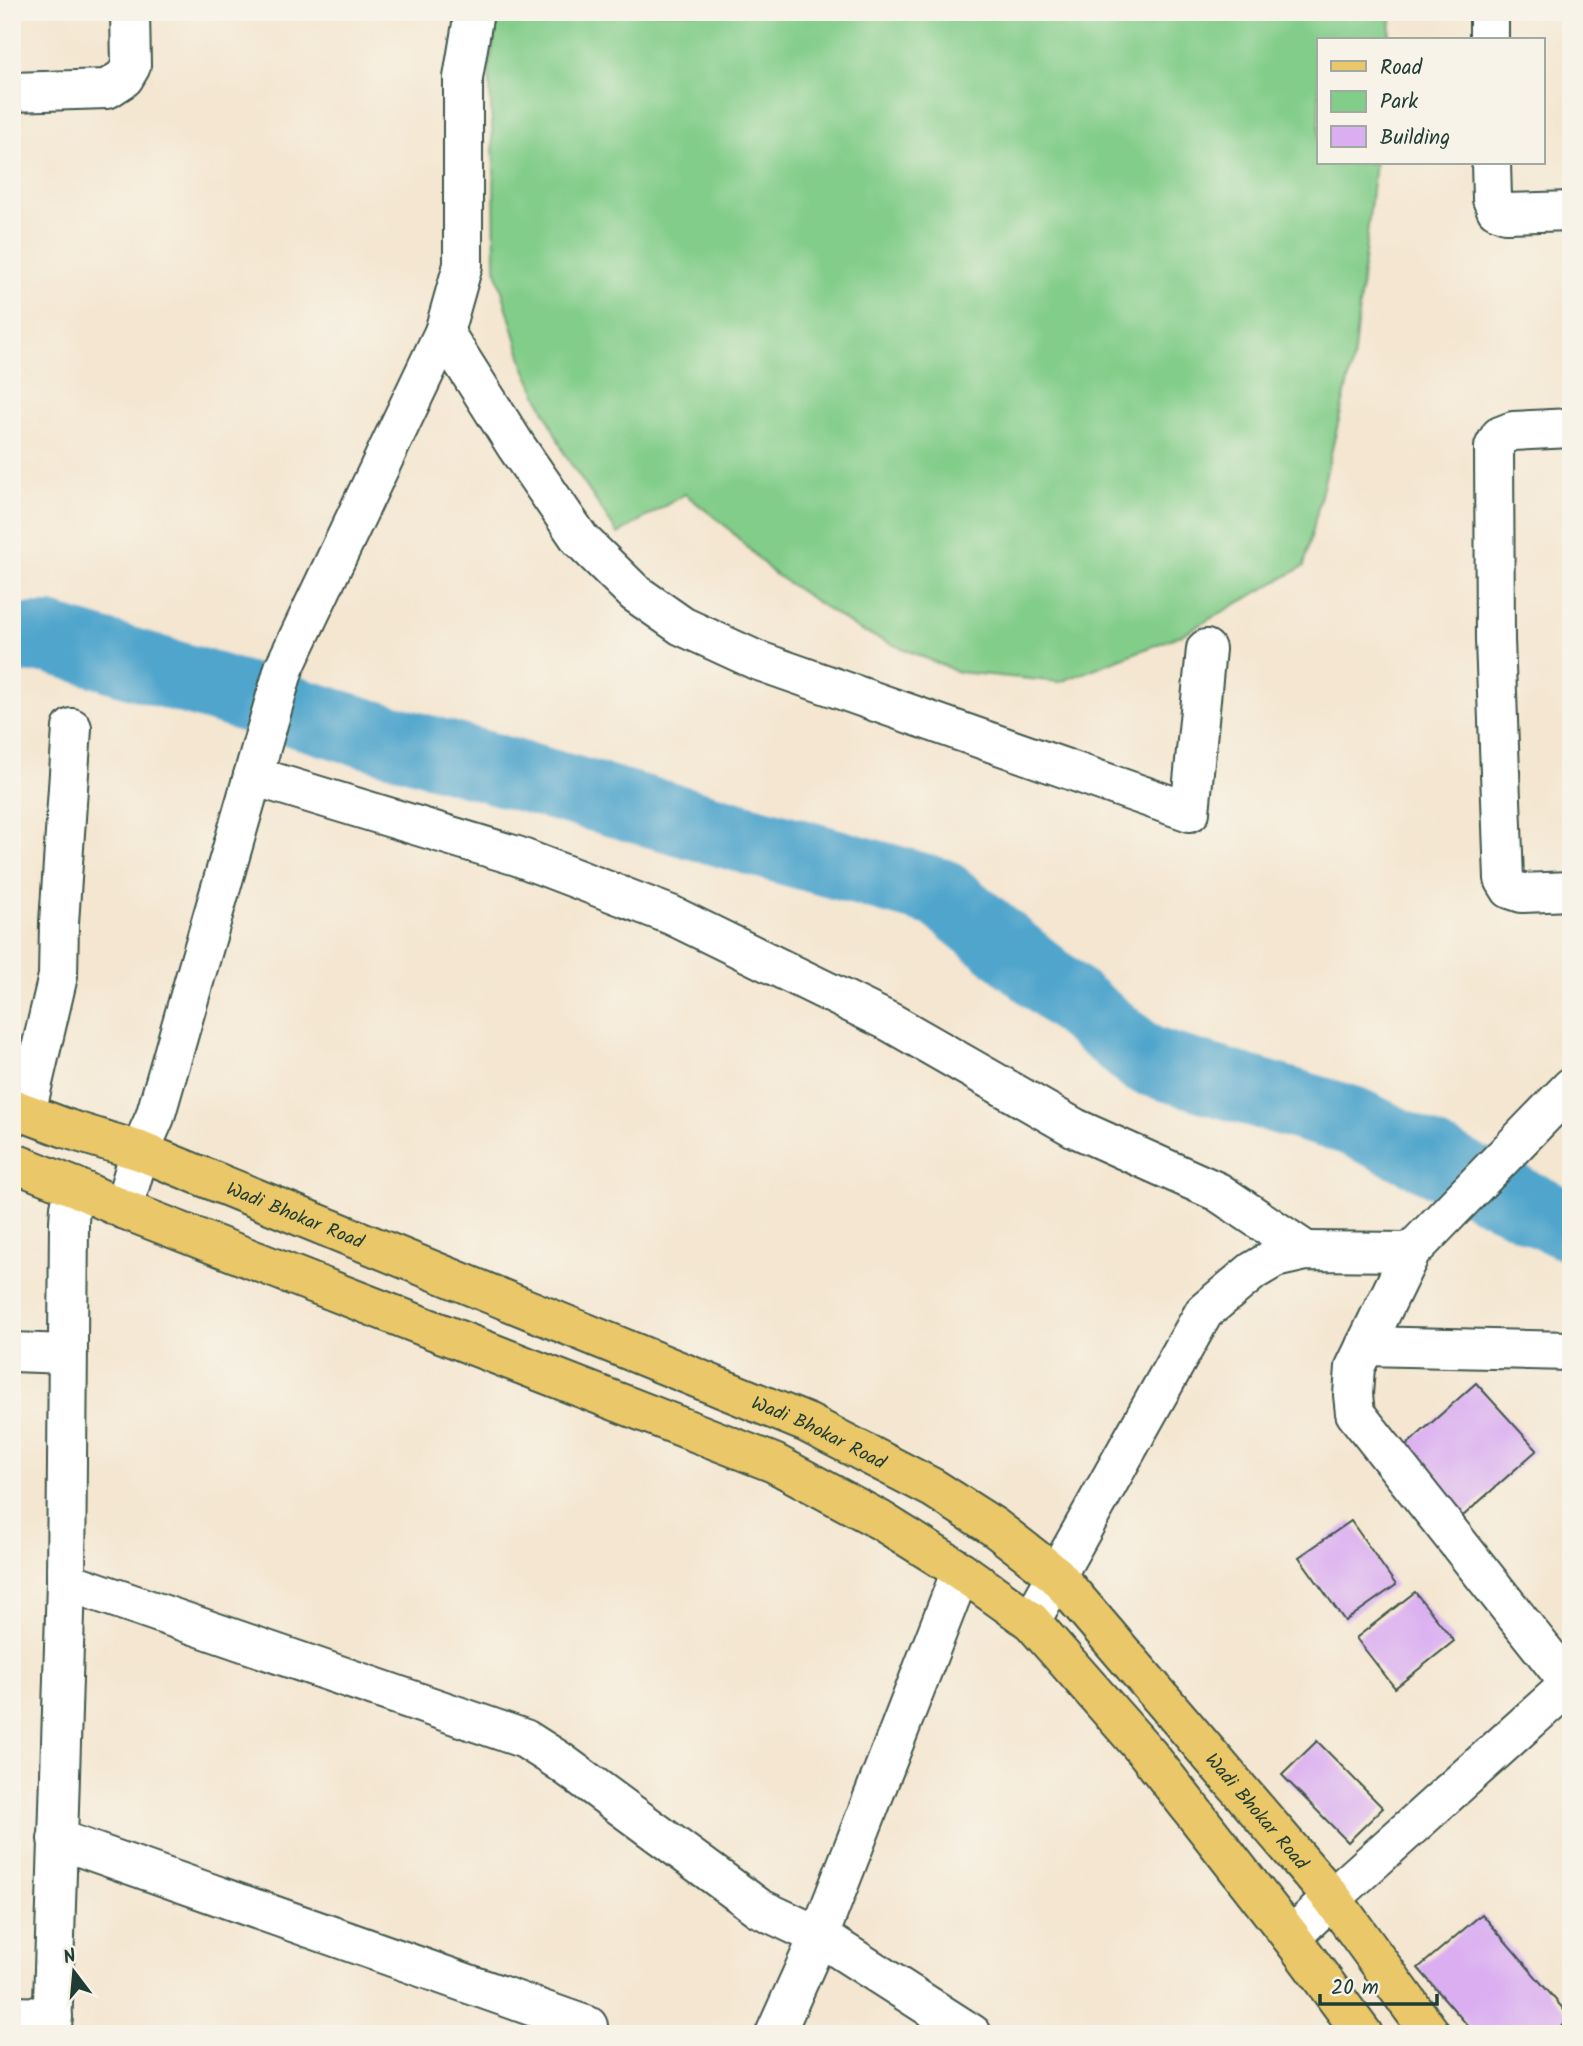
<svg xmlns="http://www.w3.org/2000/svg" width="1583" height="2046" font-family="Kalam,sans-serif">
	<rect width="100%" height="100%" fill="#f7f3e8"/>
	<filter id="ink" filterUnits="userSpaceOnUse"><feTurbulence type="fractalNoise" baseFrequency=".0143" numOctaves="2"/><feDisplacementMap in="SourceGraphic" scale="14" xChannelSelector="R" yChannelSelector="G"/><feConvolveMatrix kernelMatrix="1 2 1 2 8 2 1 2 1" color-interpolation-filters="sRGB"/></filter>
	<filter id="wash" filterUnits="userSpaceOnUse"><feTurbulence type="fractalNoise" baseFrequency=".00686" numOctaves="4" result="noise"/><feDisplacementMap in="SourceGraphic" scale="28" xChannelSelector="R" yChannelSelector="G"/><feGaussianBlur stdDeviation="1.57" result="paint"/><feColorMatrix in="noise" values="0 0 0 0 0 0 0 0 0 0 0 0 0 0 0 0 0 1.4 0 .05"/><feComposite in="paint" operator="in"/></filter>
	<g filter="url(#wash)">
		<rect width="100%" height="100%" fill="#f4e6d0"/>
		<path fill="#83cd8a" stroke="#51855f" stroke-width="2" d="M499 12H1392L1389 40H1319V163H1375L1353 361 1304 566 1181 635 1060 682 958 672 859 630 773 573 727 527 685 494 618 534 565 455 524 366 495 267 494 165 489 67Z"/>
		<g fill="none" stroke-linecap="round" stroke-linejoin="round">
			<path stroke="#50a5cc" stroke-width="70" d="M12 638H48L366 733 940 893 1145 1060 1352 1121 1571 1227"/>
		</g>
		<g id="blocks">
			<g fill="#daaef1">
				<path d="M1476 1383 1537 1450 1463 1516 1401 1450Z"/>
				<path d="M1351 1521 1396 1585 1345 1621 1299 1557Z"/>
				<path d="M1415 1592 1454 1641 1395 1688 1356 1638Z"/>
				<path d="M1317 1741 1383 1808 1348 1842 1282 1775Z"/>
				<path d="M1482 1914 1571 2018 1552 2034H1475L1418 1968Z"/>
			</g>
		</g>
	</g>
	<g filter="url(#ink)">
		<use href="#blocks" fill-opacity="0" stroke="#3f564b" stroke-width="2"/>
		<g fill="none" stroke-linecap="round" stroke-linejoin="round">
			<defs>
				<g id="minor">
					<path d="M1489 12V40"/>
					<path d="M12 92 107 89 124 78 131 66 130 12"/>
					<path d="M1491 163 1492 199 1496 209 1506 213 1571 211"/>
					<path d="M444 332 516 446 580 539 635 593 682 626 756 660 1190 812 1206 649"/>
					<path d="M1571 428 1513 431 1500 436 1494 447 1495 640 1504 879 1510 889 1522 893 1571 891"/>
					<path d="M253 776 517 856 671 915 890 1022 1075 1128 1218 1192 1306 1251"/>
					<path d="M26 1113 58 976 59 923 72 728"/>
					<path d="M123 1209 140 1151 155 1117 284 668 444 332 463 265V78L474 12"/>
					<path d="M1365 1346 1571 1351"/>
					<path d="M12 1352 67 1354"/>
					<path d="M66 1581 525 1739 558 1760 759 1908 819 1936 972 2034"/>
					<path d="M1031 1621 1204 1312 1253 1271 1275 1258 1306 1251 1411 1252"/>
					<path d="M1570 1684 1355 1413 1353 1395 1355 1367 1411 1252 1571 1087"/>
					<path d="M57 1839 588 2026"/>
					<path d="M1291 1937 1332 1898 1571 1683"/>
					<path d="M12 2016 53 2017"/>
					<path d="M52 2034 66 1581 69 1222 70 1207 75 1187"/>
					<path d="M775 2034 819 1936 961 1571"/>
				</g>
				<g id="major">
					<path id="s1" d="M12 1108 68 1129 140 1151 807 1423 933 1488 994 1527 1056 1575 1332 1898 1431 2034"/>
					<path d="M12 1162 75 1187 123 1209 774 1463 880 1520 961 1571 1031 1621 1148 1754 1291 1937 1363 2034"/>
				</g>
			</defs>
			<use href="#minor" stroke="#3f564b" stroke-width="42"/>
			<use href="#major" stroke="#3f564b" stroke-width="42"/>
			<use href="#minor" stroke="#fff" stroke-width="38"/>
			<use href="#major" stroke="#eac769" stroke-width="38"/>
		</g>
	</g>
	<g text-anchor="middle" stroke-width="7" stroke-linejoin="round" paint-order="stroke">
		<g font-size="19" fill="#1f3d34" stroke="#f7f3e8">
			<text dy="7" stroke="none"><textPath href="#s1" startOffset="303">Wadi Bhokar Road</textPath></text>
			<text dy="7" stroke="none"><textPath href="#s1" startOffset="870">Wadi Bhokar Road</textPath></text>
			<text dy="7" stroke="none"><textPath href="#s1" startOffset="1458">Wadi Bhokar Road</textPath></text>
		</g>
	</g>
	<rect width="1583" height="2046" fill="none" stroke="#f7f3e8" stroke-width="42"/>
	<rect x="1317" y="38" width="228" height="126" fill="#f7f3e8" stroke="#a1aaa0" stroke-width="2"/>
	<rect x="1331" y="61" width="35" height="10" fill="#eac769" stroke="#a1aaa0" stroke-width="2"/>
	<text x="1380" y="74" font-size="21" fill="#1f3d34">Road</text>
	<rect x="1331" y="91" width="35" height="21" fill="#83cd8a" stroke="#a1aaa0" stroke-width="2"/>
	<text x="1380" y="108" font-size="21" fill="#1f3d34">Park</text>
	<rect x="1331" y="126" width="35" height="21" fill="#daaef1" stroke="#a1aaa0" stroke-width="2"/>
	<text x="1380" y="144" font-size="21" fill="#1f3d34">Building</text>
	<g transform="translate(74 1972) rotate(344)" stroke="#f7f3e8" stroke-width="5" paint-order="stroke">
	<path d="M0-5L12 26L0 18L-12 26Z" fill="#1f3d34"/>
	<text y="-10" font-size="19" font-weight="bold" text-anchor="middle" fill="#1f3d34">N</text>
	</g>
	<path d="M1320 1994v10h117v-10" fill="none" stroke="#1f3d34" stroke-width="3.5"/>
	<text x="1331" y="1994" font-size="21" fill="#1f3d34" stroke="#f7f3e8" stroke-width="5" paint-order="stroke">20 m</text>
</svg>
